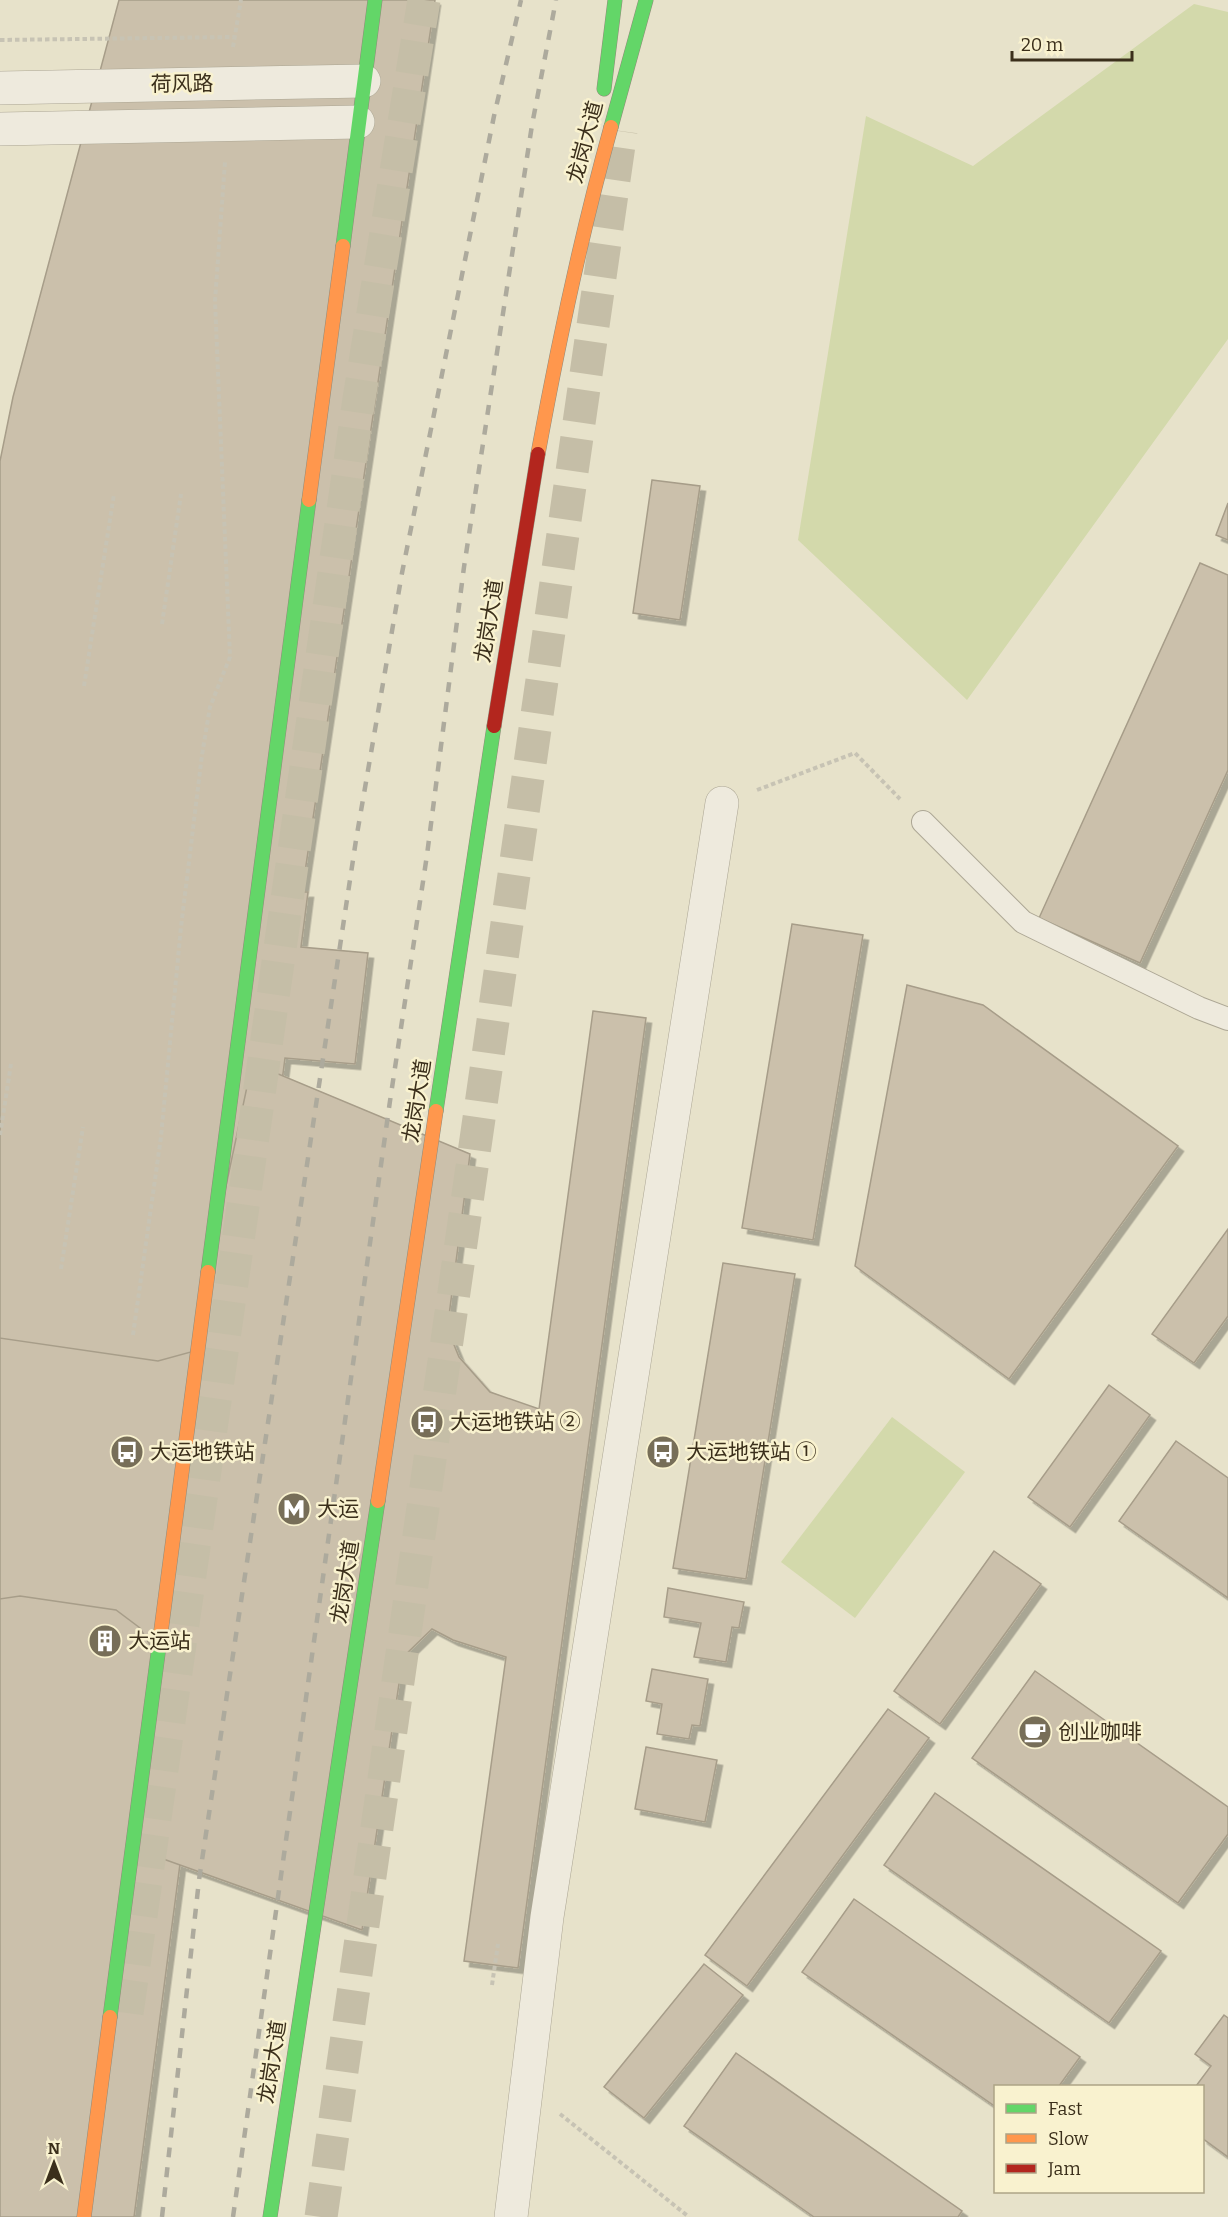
<svg xmlns="http://www.w3.org/2000/svg" width="1228" height="2217" font-family="Bitter,'Noto Sans SC',serif">
	<defs>
		<filter id="shadow"><feDropShadow dx="5.5" dy="5.5" stdDeviation="0" flood-color="#0004"/></filter>
	</defs>
	<rect width="100%" height="100%" fill="#e7e2ca"/>
	<g fill="#d3d9ab">
		<path d="M1194 4 1228 12V339L967 700 798 540 866 116 973 166Z"/>
		<path d="M892 1417 965 1472 855 1618 781 1562Z"/>
	</g>
	<g fill="#cbc0ab" stroke="#a79d89" stroke-width="1.5" filter="url(#shadow)">
		<path d="M119 0H435L302 892H308L301 947 368 953 355 1064 285 1058 134 2217H0V461L13 397Z"/>
		<path d="M652 480 700 486 680 620 633 613Z"/>
		<path d="M1228 503V540L1216 535Z"/>
		<path d="M1200 563 1228 575V770L1140 963 1039 918Z"/>
		<path d="M792 924 863 935 813 1240 742 1228Z"/>
		<path d="M907 985 983 1005 1178 1146 1009 1379 855 1266Z"/>
		<path d="M593 1011 646 1018 518 1968 464 1961 506 1657 453 1640 432 1629 403 1657 362 1930 138 1850 153 1650 140 1628 116 1610 20 1596 0 1599V1338L158 1361 191 1352 252 1063 470 1154 448 1323 452 1340 459 1357 490 1392 539 1409Z"/>
		<path d="M1228 1229V1316L1194 1363 1152 1334Z"/>
		<path d="M723 1263 795 1274 746 1579 673 1568Z"/>
		<path d="M1109 1385 1150 1415 1070 1527 1028 1497Z"/>
		<path d="M1176 1441 1228 1478V1598L1119 1521Z"/>
		<path d="M994 1551 1041 1584 940 1724 894 1691Z"/>
		<path d="M668 1588 744 1602 739 1628 732 1627 726 1662 694 1657 701 1623 664 1617Z"/>
		<path d="M652 1669 708 1679 700 1726 692 1725 689 1739 657 1734 662 1704 646 1701Z"/>
		<path d="M1035 1671 1228 1807V1834L1178 1903 972 1758Z"/>
		<path d="M888 1709 929 1738 747 1986 705 1955Z"/>
		<path d="M646 1747 717 1760 705 1822 635 1809Z"/>
		<path d="M935 1793 1161 1951 1109 2023 884 1865Z"/>
		<path d="M854 1899 1080 2057 1059 2086H996V2107L802 1972Z"/>
		<path d="M704 1964 743 1995 644 2118 604 2087Z"/>
		<path d="M1224 2015 1228 2018V2157L1202 2138V2086H1196L1211 2066 1195 2054Z"/>
		<path d="M736 2053 962 2211 958 2217H814L684 2126Z"/>
	</g>
	<g fill="none" stroke-linecap="round" stroke-linejoin="round">
		<g stroke="#c5bea7" stroke-width="33" stroke-dasharray="33 16" stroke-linecap="butt">
			<path d="M127 2013 359 399 424 0"/>
			<path d="M321 2217 621 131"/>
		</g>
		<defs>
			<path id="lane" d="M923 822 1023 922 1199 1008 1228 1019"/>
			<g id="street">
				<path d="M0 88 364 81"/>
				<path d="M0 129 358 122"/>
				<path d="M511 2217 547 1917 722 803"/>
			</g>
			<g id="fast">
				<path d="M604 89 615 0"/>
				<path d="M611 127 646 0"/>
				<path d="M343 246 375 0"/>
				<path d="M436 1111 494 726"/>
				<path d="M208 1272 309 500"/>
				<path d="M110 2017 161 1631"/>
				<path d="M270 2217 378 1501"/>
			</g>
			<g id="slow">
				<path d="M538 454C558 344 581 235 611 127"/>
				<path d="M309 500 343 246"/>
				<path d="M378 1501 436 1111"/>
				<path d="M161 1631 208 1272"/>
				<path d="M84 2217 110 2017"/>
			</g>
			<path id="jam" d="M494 726 538 454"/>
		</defs>
		<use href="#lane" stroke="#aca694" stroke-width="24"/>
		<use href="#street" stroke="#aca694" stroke-width="34"/>
		<use href="#fast" stroke="#918b7b" stroke-width="15"/>
		<use href="#slow" stroke="#918b7b" stroke-width="15"/>
		<use href="#jam" stroke="#918b7b" stroke-width="15"/>
		<g stroke="#c7c3b4" stroke-width="4" stroke-dasharray="4.5 3" stroke-linecap="butt">
			<path d="M0 40 234 37"/>
			<path d="M233 47 241 0"/>
			<path d="M162 624 181 494"/>
			<path d="M84 686 114 494"/>
			<path d="M757 790 855 753 900 799"/>
			<path d="M0 1135 11 1064"/>
			<path d="M61 1269 83 1127"/>
			<path d="M133 1335 161 1137 181 927 202 755 210 707 230 657 215 301 225 162"/>
			<path d="M492 1985 498 1944"/>
			<path d="M560 2114 689 2217"/>
		</g>
		<use href="#lane" stroke="#eeeadd" stroke-width="22"/>
		<use href="#street" stroke="#eeeadd" stroke-width="33"/>
		<use href="#fast" stroke="#63d668" stroke-width="14"/>
		<use href="#slow" stroke="#ff974d" stroke-width="14"/>
		<use href="#jam" stroke="#b3261e" stroke-width="14"/>
		<g stroke="#adaa9d" stroke-width="4.5" stroke-dasharray="10 10" stroke-linecap="butt">
			<path d="M162 2217 199 1880 356 840 402 573 494 116 521 0"/>
			<path d="M233 2217 390 1101 427 855 464 567 532 125 556 0"/>
		</g>
	</g>
	<defs>
		<symbol id="bus-disc" viewBox="-11 -11 22 22"><circle r="9.5" fill="#776e58" stroke="#f9f2cf"/><path d="M-5-6H5V4H4V6H2V4H-2V6H-4V4H-5ZM-3.5-4V0h7V-4ZM-3.5 1.2v1.5H-2V1.2ZM2 1.2v1.5H3.5V1.2Z" fill="#fff"/></symbol>
		<symbol id="metro-disc" viewBox="-11 -11 22 22"><circle r="9.5" fill="#776e58" stroke="#f9f2cf"/><path d="M-5.5 5V-5H-3L0 0L3-5H5.5V5H3V-.5L0 4L-3-.5V5Z" fill="#fff"/></symbol>
		<symbol id="building-disc" viewBox="-11 -11 22 22"><circle r="9.5" fill="#776e58" stroke="#f9f2cf"/><path d="M-4-6H4V6H1V3H-1V6H-4ZM-2.5-4.3h1.7v1.8h-1.7ZM.8-4.3h1.7v1.8H.8ZM-2.5-1h1.7V.8h-1.7ZM.8-1h1.7V.8H.8Z" fill="#fff"/></symbol>
		<symbol id="cafe-disc" viewBox="-11 -11 22 22"><circle r="9.5" fill="#776e58" stroke="#f9f2cf"/><path d="M-5.5-4.5H6V0H3Q3 3.5 0 3.5H-2.5Q-5.5 3.5-5.5 0ZM3-3.2v2h1.7v-2ZM-6 4.5H4V6H-6Z" fill="#fff"/></symbol>
	</defs>
	<g fill-rule="evenodd">
		<use href="#bus-disc" x="408" y="1403" width="38" height="38"/>
		<use href="#bus-disc" x="108" y="1433" width="38" height="38"/>
		<use href="#bus-disc" x="644" y="1433" width="38" height="38"/>
		<use href="#metro-disc" x="275" y="1490" width="38" height="38"/>
		<use href="#building-disc" x="86" y="1622" width="38" height="38"/>
		<use href="#cafe-disc" x="1016" y="1713" width="38" height="38"/>
	</g>
	<g text-anchor="middle" stroke-width="5" stroke-linejoin="round" paint-order="stroke">
		<g font-size="21" fill="#3b2f1b" stroke="#f9f2cf">
			<text transform="translate(182 84) rotate(-1)" y="7">荷风路</text>
			<text transform="translate(585 142) rotate(-75)" y="7">龙岗大道</text>
			<text transform="translate(489 621) rotate(-81)" y="7">龙岗大道</text>
			<text transform="translate(417 1101) rotate(-81)" y="7">龙岗大道</text>
			<text transform="translate(345 1582) rotate(-81)" y="7">龙岗大道</text>
			<text transform="translate(272 2062) rotate(-81)" y="7">龙岗大道</text>
		</g>
		<g font-size="21" fill="#3b2f1b" stroke="#f9f2cf" text-anchor="start">
			<text x="450" y="1429">大运地铁站 ②</text>
			<text x="150" y="1459">大运地铁站</text>
			<text x="686" y="1459">大运地铁站 ①</text>
			<text x="317" y="1516">大运</text>
			<text x="128" y="1648">大运站</text>
			<text x="1058" y="1739">创业咖啡</text>
		</g>
	</g>
	<rect x="994" y="2085" width="210" height="108" fill="#f9f2cf" stroke="#ada487" stroke-width="1.5"/>
	<rect x="1006" y="2104" width="30" height="9" fill="#63d668" stroke="#ada487" stroke-width="1.5"/>
	<text x="1048" y="2115" font-size="18" fill="#3b2f1b">Fast</text>
	<rect x="1006" y="2134" width="30" height="9" fill="#ff974d" stroke="#ada487" stroke-width="1.5"/>
	<text x="1048" y="2145" font-size="18" fill="#3b2f1b">Slow</text>
	<rect x="1006" y="2164" width="30" height="9" fill="#b3261e" stroke="#ada487" stroke-width="1.5"/>
	<text x="1048" y="2175" font-size="18" fill="#3b2f1b">Jam</text>
	<g transform="translate(54 2163)" stroke="#f9f2cf" stroke-width="4.5" paint-order="stroke">
	<path d="M0-4.5L10 22L0 15L-10 22Z" fill="#3b2f1b"/>
	<text y="-9" font-size="16" font-weight="bold" text-anchor="middle" fill="#3b2f1b">N</text>
	</g>
	<path d="M1012 51v9h120v-9" fill="none" stroke="#3b2f1b" stroke-width="3"/>
	<text x="1021" y="51" font-size="18" fill="#3b2f1b" stroke="#f9f2cf" stroke-width="4.5" paint-order="stroke">20 m</text>
</svg>
